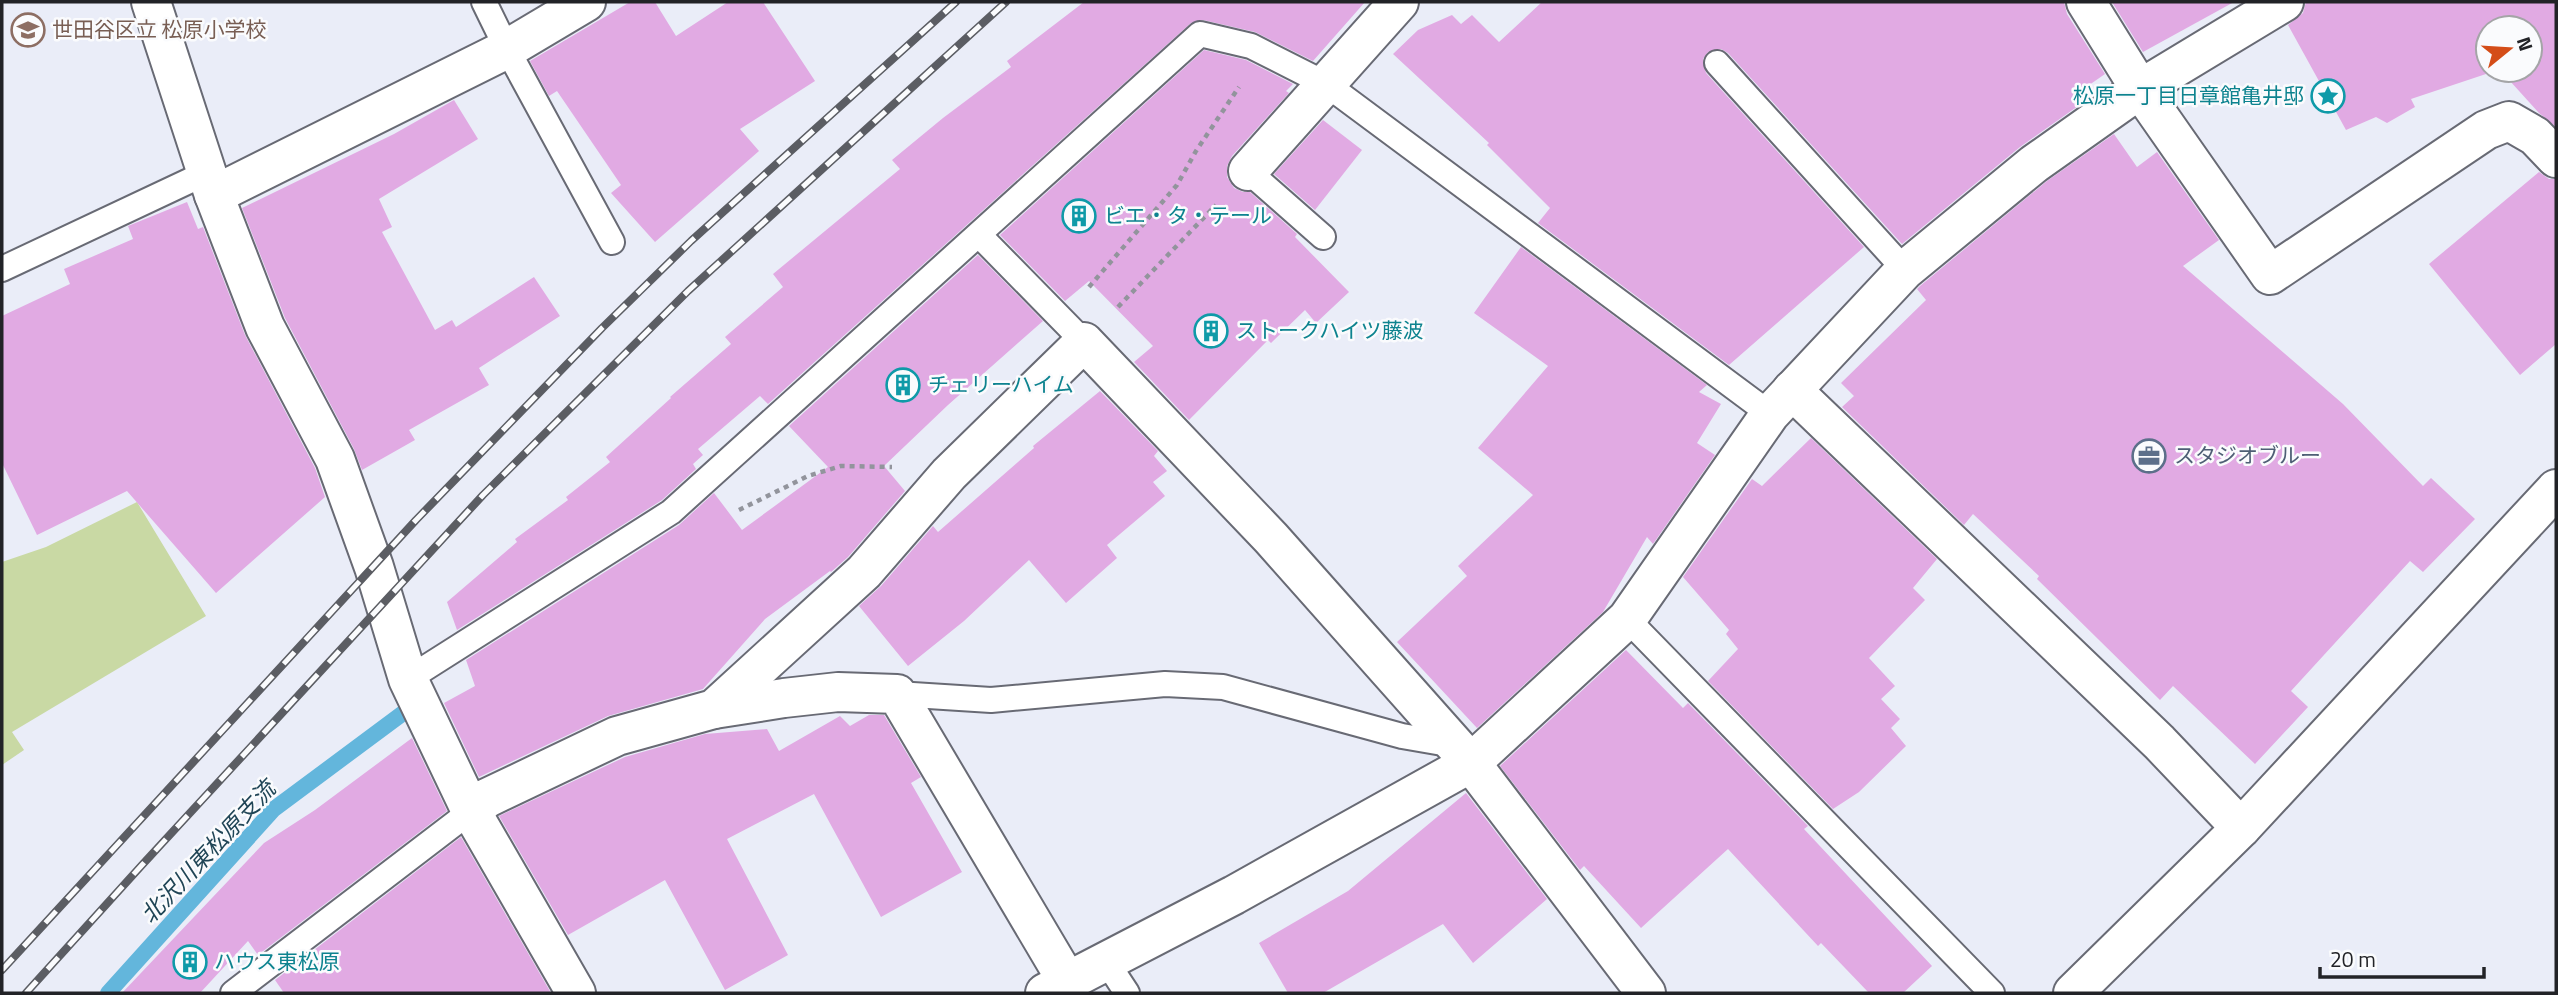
<svg xmlns="http://www.w3.org/2000/svg" width="2558" height="995" font-family="'Titillium Web','Noto Sans JP',sans-serif">
	<rect width="100%" height="100%" fill="#eaedf8"/>
	<path fill="#c9d9a4" d="M137 502 206 616 12 732 24 750 2 765V562L46 547Z"/>
	<g fill="none" stroke-linecap="round" stroke-linejoin="round">
		<path stroke="#63b6dc" stroke-width="16" d="M108 993 274 809 418 702"/>
	</g>
	<g fill="#e1aae3">
		<path d="M630 2H655L676 36 728 2H763L815 81 740 129 759 151 655 242 611 193 621 185 557 91 549 96 530 61Z"/>
		<path d="M1084 2H1365L1313 61 1255 32 1203 20 1191 23 768 404 760 396 698 449 703 455 693 464 696 469 662 500 457 630 447 602 517 542 515 539 568 500 566 497 610 462 606 457 671 398 670 397 731 344 725 337 783 287 773 274 900 169 892 160 943 118 1011 67 1007 61Z"/>
		<path d="M1542 2H2064L2067 14 2105 74 2082 90 2088 99 2020 147 1902 244 1728 53 1721 49 1708 52 1703 59 1706 73 1864 247 1729 365 1538 223 1550 208 1487 145 1489 143 1393 54 1418 30 1452 15 1461 24 1472 15 1499 42Z"/>
		<path d="M2112 2H2234L2143 52Z"/>
		<path d="M2306 2H2556V127L2539 113 2500 70H2530V28H2488V70H2498L2411 99 2415 107 2387 123 2376 117 2346 130 2288 25 2303 13Z"/>
		<path d="M1204 50 1246 60 1293 84 1286 91 1289 93 1232 156 1227 166V177L1234 188 1243 192H1250L1297 234 1295 237 1349 292 1316 323 1305 310 1271 343 1268 340 1189 420 1134 362 1153 346 1089 281 1065 301 1000 235Z"/>
		<path d="M454 100 478 139 379 199 392 227 382 232 435 330 452 320 456 327 534 277 560 316 479 368 489 385 409 430 415 440 362 470 354 449 285 318 242 208 394 134Z"/>
		<path d="M1323 120 1362 150 1315 210 1274 174Z"/>
		<path d="M2114 134 2137 167 2157 152 2219 240 2183 266 2343 404 2423 486 2431 478 2475 519 2423 572 2410 561 2291 691 2308 707 2255 764 2173 686 2160 700 2037 579 2039 576 1973 514 1964 525 1842 407 1854 396 1841 383 1926 300 1917 289 1920 286 2047 181Z"/>
		<path d="M2539 172 2549 179H2556V344L2520 375 2429 264Z"/>
		<path d="M187 202 198 229 203 227 245 335 315 468 325 497 216 593 127 491 37 535 2 463V316L70 284 64 269 133 239 128 226Z"/>
		<path d="M1521 247 1707 385 1699 392 1721 404 1697 443 1715 455 1653 544 1647 537 1603 612 1477 728 1397 642 1467 576 1458 566 1533 495 1478 448 1548 366 1474 313Z"/>
		<path d="M978 255 1043 321 948 405 884 466 905 491 848 557 831 572 830 571 765 619 703 689 608 716 479 777 444 703 475 686 466 660 679 525 714 493 742 530 828 467 789 426Z"/>
		<path d="M1100 391 1158 451 1154 456 1167 471 1153 482 1165 496 1107 545 1117 558 1066 603 1029 560 964 621 908 666 859 606 881 586 933 526 938 532 1034 448 1033 446Z"/>
		<path d="M1811 438 1937 559 1913 588 1925 600 1869 658 1895 686 1881 699 1900 719 1891 728 1906 746 1859 792 1833 809 1708 681 1738 649 1726 634 1729 630 1683 577 1752 479 1762 486Z"/>
		<path d="M1626 650 1683 708 1688 703 1808 826 1804 829 1932 966 1903 993H1869L1821 943 1818 946 1728 849 1641 928 1584 866 1580 870 1500 766Z"/>
		<path d="M869 715H884L921 777 911 783 962 872 881 917 814 794 727 839 788 955 725 990 665 880 568 935 499 816 625 757 705 734 767 729 779 751 840 716 850 726Z"/>
		<path d="M412 738 447 811 258 955 248 941 200 993H122L264 843 315 810Z"/>
		<path d="M1466 793 1547 899 1473 963 1443 924 1323 993H1288L1259 943 1348 891Z"/>
		<path d="M461 837 551 993H284L275 980Z"/>
	</g>
	<g fill="none" stroke-linecap="round" stroke-linejoin="round">
		<defs>
			<g id="service">
				<path d="M484 2 507 49 612 242"/>
				<path d="M1717 63 1905 270"/>
				<path d="M1248 171 1323 237"/>
				<path d="M979 235 1084 342"/>
				<path d="M2 269 206 173"/>
				<path d="M1627 619 1992 993"/>
				<path d="M408 679 671 512 1200 34 1251 46 1326 84 1770 414"/>
				<path d="M897 694 991 700 1165 684 1223 687 1402 736 1454 745"/>
				<path d="M1106 961 1127 993"/>
				<path d="M233 993 471 811"/>
			</g>
			<g id="minor">
				<path d="M151 2 214 195 265 327 335 459 374 567 408 679 471 811 576 993"/>
				<path d="M2086 2 2140 89 2270 275 2486 130 2509 121 2535 136 2556 158"/>
				<path d="M1248 171 1399 2"/>
				<path d="M214 195 507 49 586 2"/>
				<path d="M1792 390 2159 742 2241 828"/>
				<path d="M714 709 784 698 838 692 897 694 1067 981"/>
				<path d="M471 811 487 798 617 736 714 709 864 572 949 474 1084 342 1271 538 1471 763 1646 993"/>
				<path d="M1045 993 1234 895 1471 763 1627 619 1770 414 1905 270 2034 164 2140 89 2284 2"/>
				<path d="M2073 993 2241 828 2556 489"/>
			</g>
		</defs>
		<use href="#service" stroke="#686a74" stroke-width="28"/>
		<use href="#minor" stroke="#686a74" stroke-width="42"/>
		<g stroke="#92949c" stroke-width="4.5" stroke-dasharray="5 5" stroke-linecap="butt">
			<path d="M1089 287 1177 185 1196 151 1239 87"/>
			<path d="M1118 307 1216 205"/>
			<path d="M739 510 808 476 841 466 892 467"/>
		</g>
		<use href="#service" stroke="#fff" stroke-width="24"/>
		<use href="#minor" stroke="#fff" stroke-width="38"/>
		<defs>
			<g id="rail">
				<path d="M2 970 416 520 602 328 691 241 956 2"/>
				<path d="M26 993 142 865 483 495 688 291 1006 2"/>
			</g>
		</defs>
		<use href="#rail" stroke="#5b5d63" stroke-width="8"/>
		<use href="#rail" stroke="#fafbfd" stroke-width="5" stroke-dasharray="16" stroke-linecap="butt"/>
	</g>
	<defs>
		<symbol id="school-ring" viewBox="-11 -11 22 22"><circle r="9.5" fill="#fafbfd" stroke="#8d6e63" stroke-width="1.5"/><path d="M0-5L7-2L0 1L-7-2ZM-4 1L0 2.5L4 1V4Q0 6-4 4Z" fill="#8d6e63"/></symbol>
		<symbol id="sight-ring" viewBox="-11 -11 22 22"><circle r="9.5" fill="#fafbfd" stroke="#0f9aa8" stroke-width="1.5"/><path d="M0-6L1.8-2.2L6-1.7L2.9 1.2L3.7 5.4L0 3.3L-3.7 5.4L-2.9 1.2L-6-1.7L-1.8-2.2Z" fill="#0f9aa8"/></symbol>
		<symbol id="building-ring" viewBox="-11 -11 22 22"><circle r="9.5" fill="#fafbfd" stroke="#0f9aa8" stroke-width="1.5"/><path d="M-4-6H4V6H1V3H-1V6H-4ZM-2.5-4.3h1.7v1.8h-1.7ZM.8-4.3h1.7v1.8H.8ZM-2.5-1h1.7V.8h-1.7ZM.8-1h1.7V.8H.8Z" fill="#0f9aa8"/></symbol>
		<symbol id="office-ring" viewBox="-11 -11 22 22"><circle r="9.5" fill="#fafbfd" stroke="#5c6f8a" stroke-width="1.5"/><path d="M-6-3h4V-5.5h4V-3h4V5H-6ZM-1-4.5V-3h2v-1.5ZM-6 0V1H6V0Z" fill="#5c6f8a"/></symbol>
	</defs>
	<g fill-rule="evenodd">
		<use href="#school-ring" x="9" y="11" width="38" height="38"/>
		<use href="#sight-ring" x="2309" y="77" width="38" height="38"/>
		<use href="#building-ring" x="1060" y="197" width="38" height="38"/>
		<use href="#building-ring" x="1192" y="312" width="38" height="38"/>
		<use href="#building-ring" x="884" y="366" width="38" height="38"/>
		<use href="#office-ring" x="2130" y="437" width="38" height="38"/>
		<use href="#building-ring" x="171" y="943" width="38" height="38"/>
	</g>
	<g text-anchor="middle" stroke-width="5" stroke-linejoin="round" paint-order="stroke">
		<g font-size="21" fill="#785e54" stroke="#fafbfd" text-anchor="start">
			<text x="52" y="37">世田谷区立 松原小学校</text>
		</g>
		<g font-size="21" fill="#0d838f" stroke="#fafbfd" text-anchor="start">
			<text x="2304" y="103" text-anchor="end">松原一丁目日章館亀井邸</text>
			<text x="1104" y="223">ビエ・タ・テール</text>
			<text x="1236" y="338">ストークハイツ藤波</text>
			<text x="928" y="392">チェリーハイム</text>
			<text x="214" y="969">ハウス東松原</text>
		</g>
		<g font-size="21" fill="#4e5e75" stroke="#fafbfd" text-anchor="start">
			<text x="2174" y="463">スタジオブルー</text>
		</g>
		<g font-size="23" font-style="italic" fill="#204556" stroke="#fafbfd">
			<text transform="translate(208 852) rotate(-47)" y="8">北沢川東松原支流</text>
		</g>
	</g>
	<rect width="2558" height="995" fill="none" stroke="#222327" stroke-width="7"/>
	<g transform="translate(2509 49) rotate(72)"><circle r="33" fill="#fafbfd" stroke="#a4a5a7" stroke-width="2"/>
	<path d="M0-5L12 26L0 18L-12 26Z" fill="#d44d18"/>
	<text y="-10" font-size="19" font-weight="bold" text-anchor="middle" fill="#222327">N</text>
	</g>
	<path d="M2320 967v10h164v-10" fill="none" stroke="#222327" stroke-width="3.5"/>
	<text x="2330" y="967" font-size="21" fill="#222327" stroke="#fafbfd" stroke-width="5" paint-order="stroke">20 m</text>
</svg>
